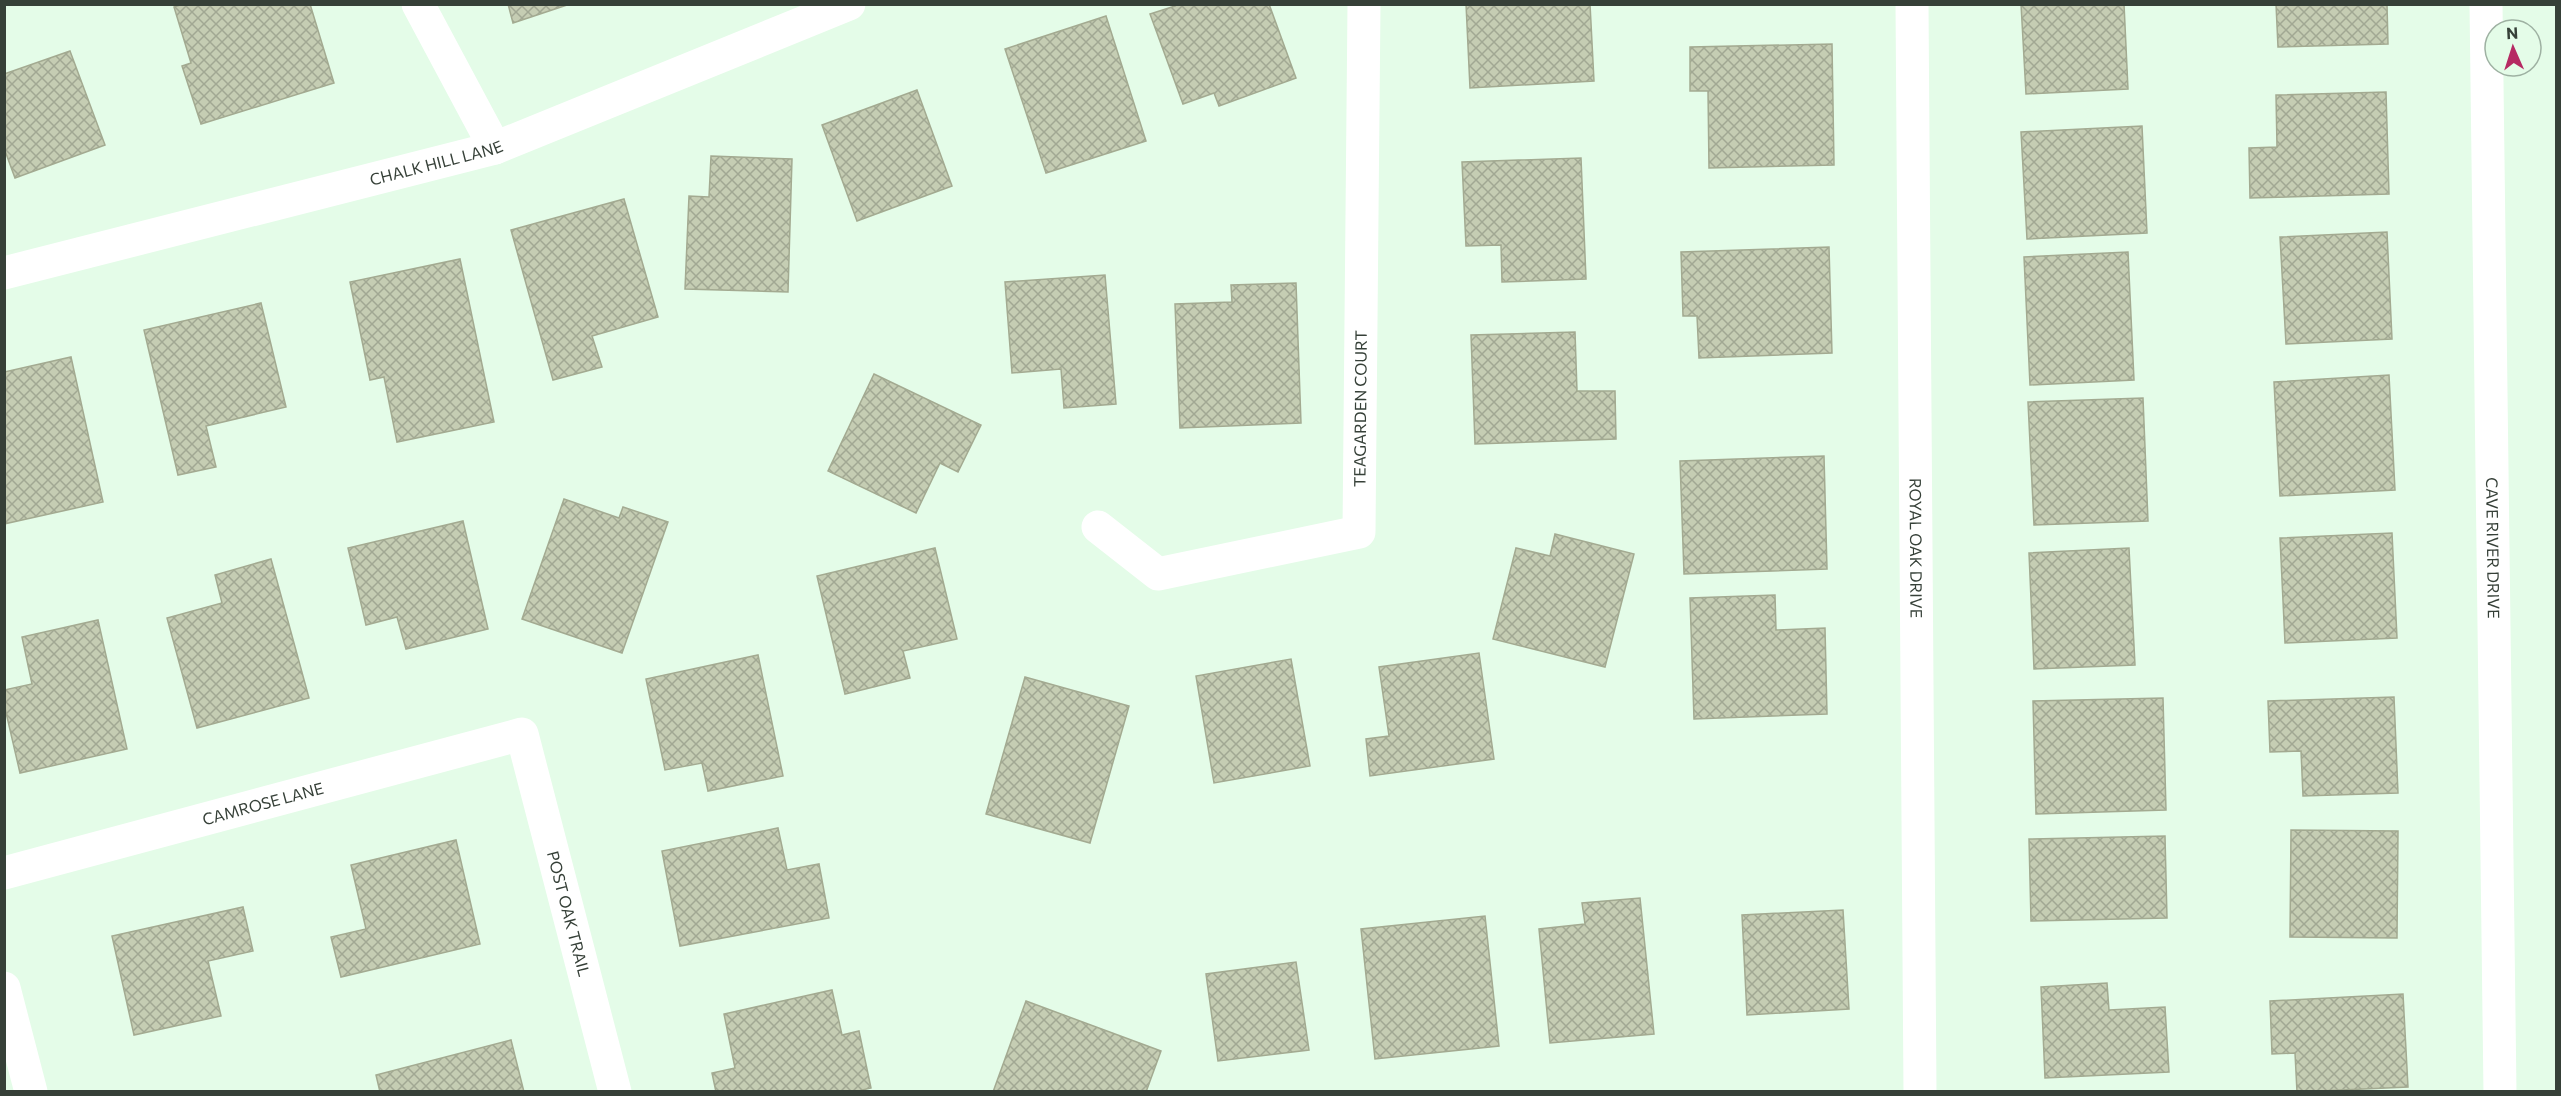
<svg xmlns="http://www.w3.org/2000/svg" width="2561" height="1096" font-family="Commissioner,sans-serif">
	<defs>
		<pattern id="building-cross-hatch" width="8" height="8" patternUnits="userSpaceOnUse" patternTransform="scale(1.5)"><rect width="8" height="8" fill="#c5cdb3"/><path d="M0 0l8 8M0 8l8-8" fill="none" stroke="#a1a893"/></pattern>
	</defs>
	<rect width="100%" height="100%" fill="#e4fce8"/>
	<g fill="url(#building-cross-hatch)" stroke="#a3aa91" stroke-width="1.5">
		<path d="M183 4H310L334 83 201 124 182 66 191 63 174 7Z"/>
		<path d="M508 4H570L513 23Z"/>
		<path d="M1174 4H1269L1296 78 1219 106 1214 93 1183 104 1150 14 1175 6Z"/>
		<path d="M1466 4H1590L1594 81 1470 88Z"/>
		<path d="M2021 4H2124L2128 89 2026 94Z"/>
		<path d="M2276 4H2387L2388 44 2278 47Z"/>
		<path d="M1106 16 1146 141 1046 173 1005 49Z"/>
		<path d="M1832 44 1834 165 1709 168 1708 91H1690V47Z"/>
		<path d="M70 51 105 145 15 178 4 148V74Z"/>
		<path d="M917 90 952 186 857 221 822 125Z"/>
		<path d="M2386 92 2389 194 2250 198 2249 148 2277 147 2276 95Z"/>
		<path d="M2142 126 2147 233 2027 239 2021 132Z"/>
		<path d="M711 156 792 159 788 292 685 289 689 196 709 197Z"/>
		<path d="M1581 158 1586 279 1502 282 1501 245 1466 246 1462 162Z"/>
		<path d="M624 199 658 317 592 336 602 367 553 380 511 230Z"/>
		<path d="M2387 232 2392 339 2286 344 2280 237Z"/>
		<path d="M1829 247 1832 353 1699 358 1697 316H1683L1681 252Z"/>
		<path d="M2128 252 2134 380 2030 385 2024 257Z"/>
		<path d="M460 259 494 422 397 442 384 377 370 380 350 282Z"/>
		<path d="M1105 275 1116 404 1064 408 1061 369 1012 373 1005 282Z"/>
		<path d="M1296 283 1301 423 1180 428 1175 304 1232 302 1231 285Z"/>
		<path d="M261 303 286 407 206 426 216 467 178 475 144 330Z"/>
		<path d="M1575 332 1577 391H1615L1616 439 1475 444 1471 335Z"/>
		<path d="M71 357 103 502 4 524V372Z"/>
		<path d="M874 374 981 425 958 472 940 463 916 513 828 471Z"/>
		<path d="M2389 375 2395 490 2280 496 2274 382Z"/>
		<path d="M2143 398 2148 521 2034 525 2028 402Z"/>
		<path d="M1824 456 1827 569 1684 574 1680 461Z"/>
		<path d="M564 499 619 518 623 507 668 522 622 653 522 619Z"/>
		<path d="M463 521 488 629 406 649 397 617 366 625 348 548Z"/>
		<path d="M2392 533 2397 638 2285 643 2280 538Z"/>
		<path d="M1555 534 1634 554 1605 667 1493 639 1516 548 1550 556Z"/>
		<path d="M935 548 957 639 903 651 910 678 845 694 817 576Z"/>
		<path d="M2129 548 2135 665 2034 669 2029 553Z"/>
		<path d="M271 559 309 698 197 728 167 618 222 603 215 575Z"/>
		<path d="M1775 595 1776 630 1825 628 1827 714 1694 719 1690 598Z"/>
		<path d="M98 620 127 749 20 773 4 704V690L32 684 22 637Z"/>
		<path d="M1479 653 1494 759 1370 776 1366 739 1389 736 1379 667Z"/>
		<path d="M758 655 783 776 708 791 702 763 665 770 646 679Z"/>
		<path d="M1291 659 1310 766 1214 783 1196 676Z"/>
		<path d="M1025 677 1129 706 1090 843 986 814Z"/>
		<path d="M2394 697 2398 793 2303 796 2301 751 2270 752 2268 701Z"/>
		<path d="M2163 698 2166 810 2036 814 2033 701Z"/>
		<path d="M778 828 787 870 819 864 829 918 680 946 662 851Z"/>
		<path d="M2291 830 2398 831 2397 938 2290 937Z"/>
		<path d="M2165 836 2167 918 2031 921 2029 839Z"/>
		<path d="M456 840 480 944 341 977 331 937 366 929 351 865Z"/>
		<path d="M1640 898 1654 1034 1550 1043 1539 929 1585 924 1582 903Z"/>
		<path d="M243 907 253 951 208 961 221 1016 134 1035 112 936Z"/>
		<path d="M1843 910 1849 1009 1747 1015 1742 915Z"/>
		<path d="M1485 916 1499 1046 1375 1059 1361 929Z"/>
		<path d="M1296 962 1309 1050 1218 1061 1206 974Z"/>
		<path d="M2107 983 2109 1010 2165 1007 2169 1072 2045 1078 2041 987Z"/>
		<path d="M832 990 842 1035 859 1031 871 1088 854 1092H716L712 1073 735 1068 724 1014Z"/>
		<path d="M2403 994 2408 1087 2297 1092 2295 1053 2272 1054 2270 1001Z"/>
		<path d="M1026 1001 1161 1051 1146 1092H993Z"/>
		<path d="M511 1040 524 1092H380L376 1075Z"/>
	</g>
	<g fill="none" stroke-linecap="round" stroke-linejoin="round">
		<g stroke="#fff" stroke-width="33">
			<path d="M418 4 495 148"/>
			<path id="s1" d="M1912 4 1920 1092"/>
			<path id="s2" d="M2486 4 2500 1092"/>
			<path id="s3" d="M4 273 495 148 849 4"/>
			<path id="s4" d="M1098 527 1158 574 1359 532 1364 4"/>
			<path id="s5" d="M4 873 522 734 615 1092"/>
			<path d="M4 988 31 1092"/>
		</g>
	</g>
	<g text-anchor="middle" stroke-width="4.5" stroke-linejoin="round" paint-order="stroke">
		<g font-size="16" fill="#364038" stroke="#e4fce8">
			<text dy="6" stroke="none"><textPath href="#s3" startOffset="446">CHALK HILL LANE</textPath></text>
			<text dy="6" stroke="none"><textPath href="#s4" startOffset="405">TEAGARDEN COURT</textPath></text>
			<text dy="6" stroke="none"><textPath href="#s1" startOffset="544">ROYAL OAK DRIVE</textPath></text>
			<text dy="6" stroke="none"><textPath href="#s2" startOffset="544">CAVE RIVER DRIVE</textPath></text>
			<text dy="6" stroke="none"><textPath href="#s5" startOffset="268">CAMROSE LANE</textPath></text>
			<text dy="6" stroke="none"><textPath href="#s5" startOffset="722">POST OAK TRAIL</textPath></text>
		</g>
	</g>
	<rect width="2561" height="1096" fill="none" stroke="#364038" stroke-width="12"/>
	<g transform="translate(2513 48) rotate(357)"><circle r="28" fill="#e4fce8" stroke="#9eb1a2" stroke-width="1.5"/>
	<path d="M0-4.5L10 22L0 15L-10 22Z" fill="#b62a63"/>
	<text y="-9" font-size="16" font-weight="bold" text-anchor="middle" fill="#364038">N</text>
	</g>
</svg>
